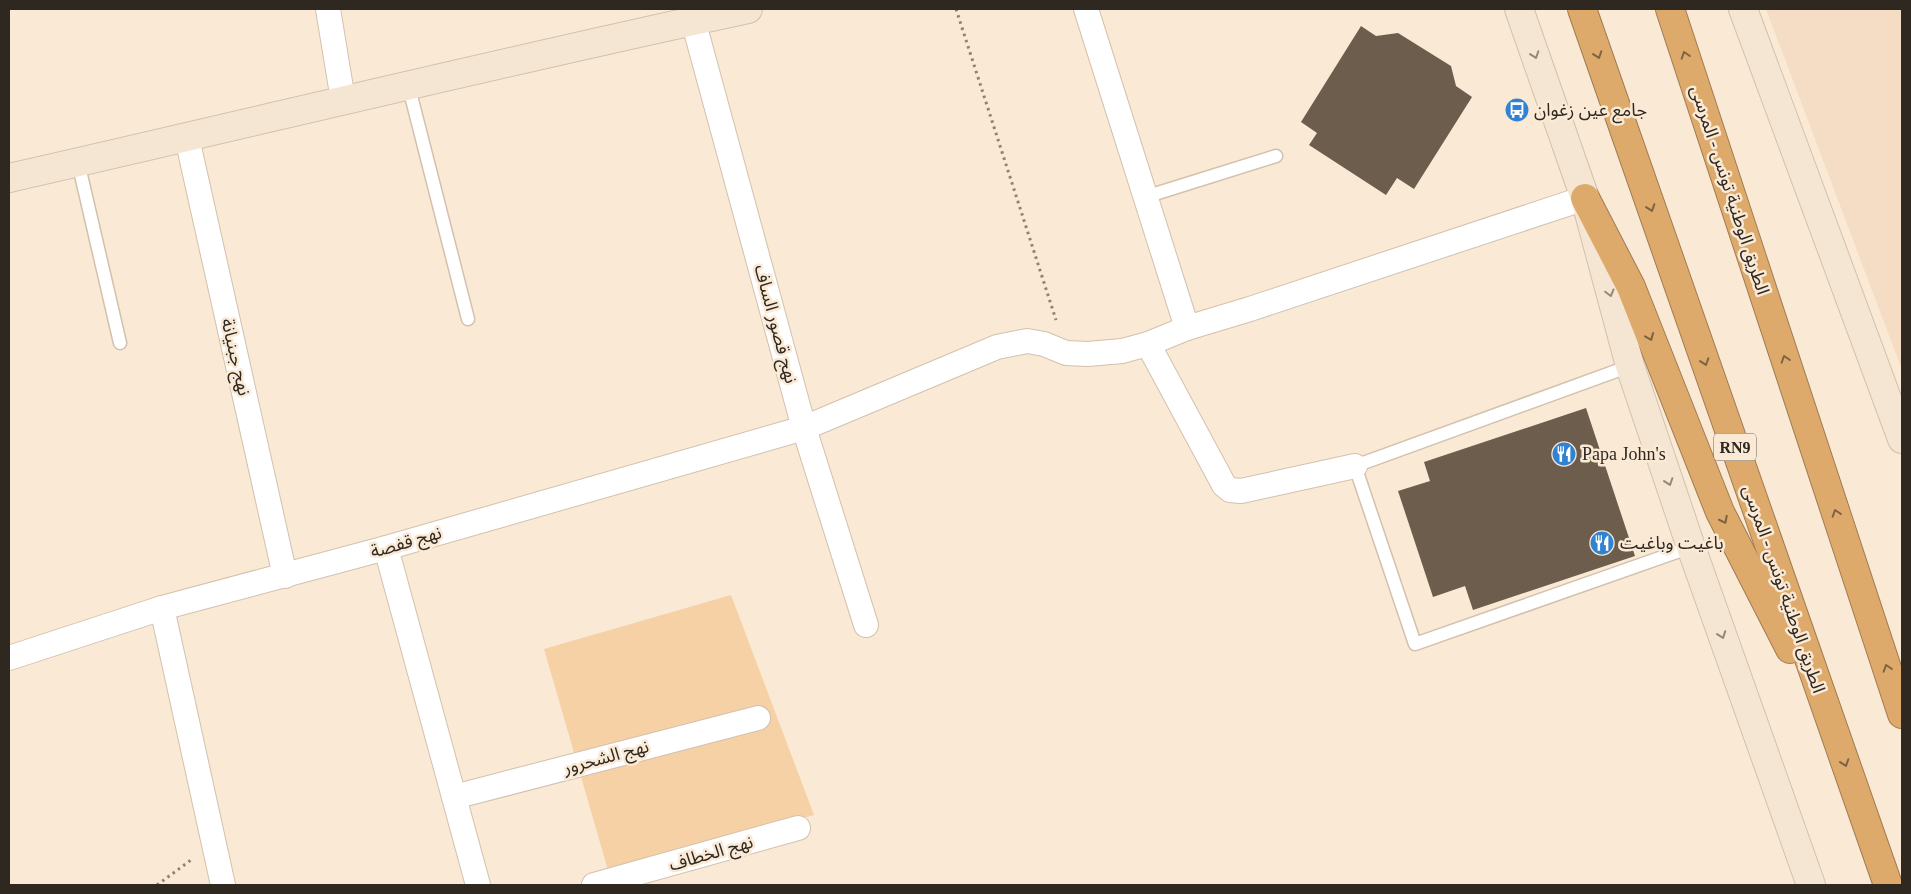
<svg xmlns="http://www.w3.org/2000/svg" width="1911" height="894" font-family="'Times New Roman','Noto Sans Arabic',serif">
	<rect width="100%" height="100%" fill="#fae9d5"/>
	<path fill="#f4ddc4" d="M1766 9H1902V370Z"/>
	<path fill="#f6d1a6" d="M731 595 814 815 608 870 544 649Z"/>
	<g fill="#6c5d4c">
		<path d="M1361 26 1376 36 1398 33 1451 66 1456 86 1472 97 1414 189 1397 178 1386 195 1309 145 1317 133 1301 122Z"/>
		<path d="M1586 408 1635 556 1473 610 1465 586 1433 597 1398 491 1430 481 1424 462Z"/>
	</g>
	<g fill="none" stroke-linecap="round" stroke-linejoin="round">
		<defs>
			<g id="lane">
				<path d="M408 84 468 319"/>
				<path d="M78 162 120 343"/>
				<path d="M1145 197 1276 156"/>
				<path d="M1630 366 1355 466 1415 644 1691 547"/>
			</g>
			<g id="street">
				<path d="M328 9 343 100"/>
				<path d="M690 9 804 428 866 625"/>
				<path d="M1086 9 1187 328"/>
				<path d="M187 138 285 576"/>
				<path d="M1148 344 1224 485 1230 490 1241 491 1355 466"/>
				<path d="M386 548 478 885"/>
				<path d="M162 608 223 885"/>
				<path d="M9 658 162 608 386 548 804 428 997 347 1027 341 1044 344 1066 353 1088 354 1122 351 1148 344 1187 328 1250 309 1585 198"/>
				<path d="M454 797 758 718"/>
				<path d="M594 885 798 828"/>
			</g>
			<g id="secondary">
				<path d="M1519 9 1585 198 1630 366 1691 547 1811 885"/>
				<path d="M1743 9 1902 439"/>
				<path d="M9 178C255 122 501 62 748 9"/>
			</g>
			<g id="highway">
				<path d="M1582 9 1888 885"/>
				<path d="M1670 9 1902 714"/>
				<path d="M1585 198 1631 287 1720 512 1790 649"/>
			</g>
		</defs>
		<use href="#lane" stroke="#d2c1ad" stroke-width="15"/>
		<use href="#street" stroke="#d2c1ad" stroke-width="26"/>
		<use href="#secondary" stroke="#d2c1ad" stroke-width="30"/>
		<use href="#highway" stroke="#a07c52" stroke-width="30"/>
		<g stroke="#8d8275" stroke-width="3" stroke-dasharray="2.5 4" stroke-linecap="butt">
			<path d="M956 9 1056 320"/>
			<path d="M157 885 191 860"/>
		</g>
		<use href="#lane" stroke="#fff" stroke-width="12"/>
		<use href="#street" stroke="#fff" stroke-width="24"/>
		<use href="#secondary" stroke="#f5e6d3" stroke-width="28"/>
		<use href="#highway" stroke="#deaa6c" stroke-width="28"/>
	</g>
	<defs><path id="oneway-chevron" d="M-2-3.5L2.5 0L-2 3.5" fill="none" stroke-width="1.6" stroke-linecap="round" stroke-linejoin="round" transform="scale(1.25)"/></defs>
	<g stroke="#92877a">
		<use href="#oneway-chevron" transform="translate(1535 55) rotate(71)"/>
		<use href="#oneway-chevron" transform="translate(1610 293) rotate(75)"/>
		<use href="#oneway-chevron" transform="translate(1669 482) rotate(71)"/>
		<use href="#oneway-chevron" transform="translate(1722 635) rotate(70)"/>
	</g>
	<g stroke="#7d6243">
		<use href="#oneway-chevron" transform="translate(1598 55) rotate(71)"/>
		<use href="#oneway-chevron" transform="translate(1685 55) rotate(-108)"/>
		<use href="#oneway-chevron" transform="translate(1651 208) rotate(71)"/>
		<use href="#oneway-chevron" transform="translate(1650 337) rotate(68)"/>
		<use href="#oneway-chevron" transform="translate(1785 359) rotate(-108)"/>
		<use href="#oneway-chevron" transform="translate(1705 362) rotate(71)"/>
		<use href="#oneway-chevron" transform="translate(1836 513) rotate(-108)"/>
		<use href="#oneway-chevron" transform="translate(1724 520) rotate(63)"/>
		<use href="#oneway-chevron" transform="translate(1887 668) rotate(-108)"/>
		<use href="#oneway-chevron" transform="translate(1845 763) rotate(71)"/>
	</g>
	<defs>
		<symbol id="bus-disc" viewBox="-11 -11 22 22"><circle r="9.5" fill="#3083d2" stroke="#fae9d5"/><path d="M-5-6H5V4H4V6H2V4H-2V6H-4V4H-5ZM-3.5-4V0h7V-4ZM-3.5 1.2v1.5H-2V1.2ZM2 1.2v1.5H3.5V1.2Z" fill="#fff"/></symbol>
		<symbol id="restaurant-disc" viewBox="-11 -11 22 22"><circle r="9.5" fill="#3083d2" stroke="#fae9d5"/><path d="M-5-6h1v4h1v-4h1v4h1v-4h1v5L-1.5 .5V6h-2V.5L-5-1ZM5-6V6H3V1.5H1.5Q1.5-4 5-6Z" fill="#fff"/></symbol>
	</defs>
	<g fill-rule="evenodd">
		<use href="#bus-disc" x="1503" y="96" width="28" height="28"/>
		<use href="#restaurant-disc" x="1550" y="440" width="28" height="28"/>
		<use href="#restaurant-disc" x="1588" y="529" width="28" height="28"/>
	</g>
	<g text-anchor="middle" stroke-width="5" stroke-linejoin="round" paint-order="stroke">
		<rect fill="#fae9d5" stroke="#6b6257" stroke-width="1" x="1714" y="433.5" width="42" height="27" rx="4"/>
		<g font-size="16" font-weight="bold" fill="#2e2821">
			<text x="1735" y="453">RN9</text>
		</g>
		<g font-size="18" fill="#2e2821" stroke="#fae9d5" text-anchor="start">
			<text x="1534" y="116">جامع عين زغوان</text>
			<text x="1582" y="460">Papa John's</text>
			<text x="1620" y="549">باغيت وباغيت</text>
		</g>
		<g font-size="18" fill="#2e2821" stroke="#fae9d5">
			<text transform="translate(1730 190) rotate(72)" y="6">الطريق الوطنية تونس - المرسى</text>
			<text transform="translate(776 324) rotate(75)" y="6">نهج قصور الساف</text>
			<text transform="translate(236 357) rotate(77)" y="6">نهج جبنيانة</text>
			<text transform="translate(406 542) rotate(-16)" y="6">نهج قفصة</text>
			<text transform="translate(1784 589) rotate(71)" y="6">الطريق الوطنية تونس - المرسى</text>
			<text transform="translate(606 757) rotate(-15)" y="6">نهج الشحرور</text>
			<text transform="translate(711 853) rotate(-16)" y="6">نهج الخطاف</text>
		</g>
	</g>
	<rect width="1911" height="894" fill="none" stroke="#2e2821" stroke-width="20"/>
</svg>
